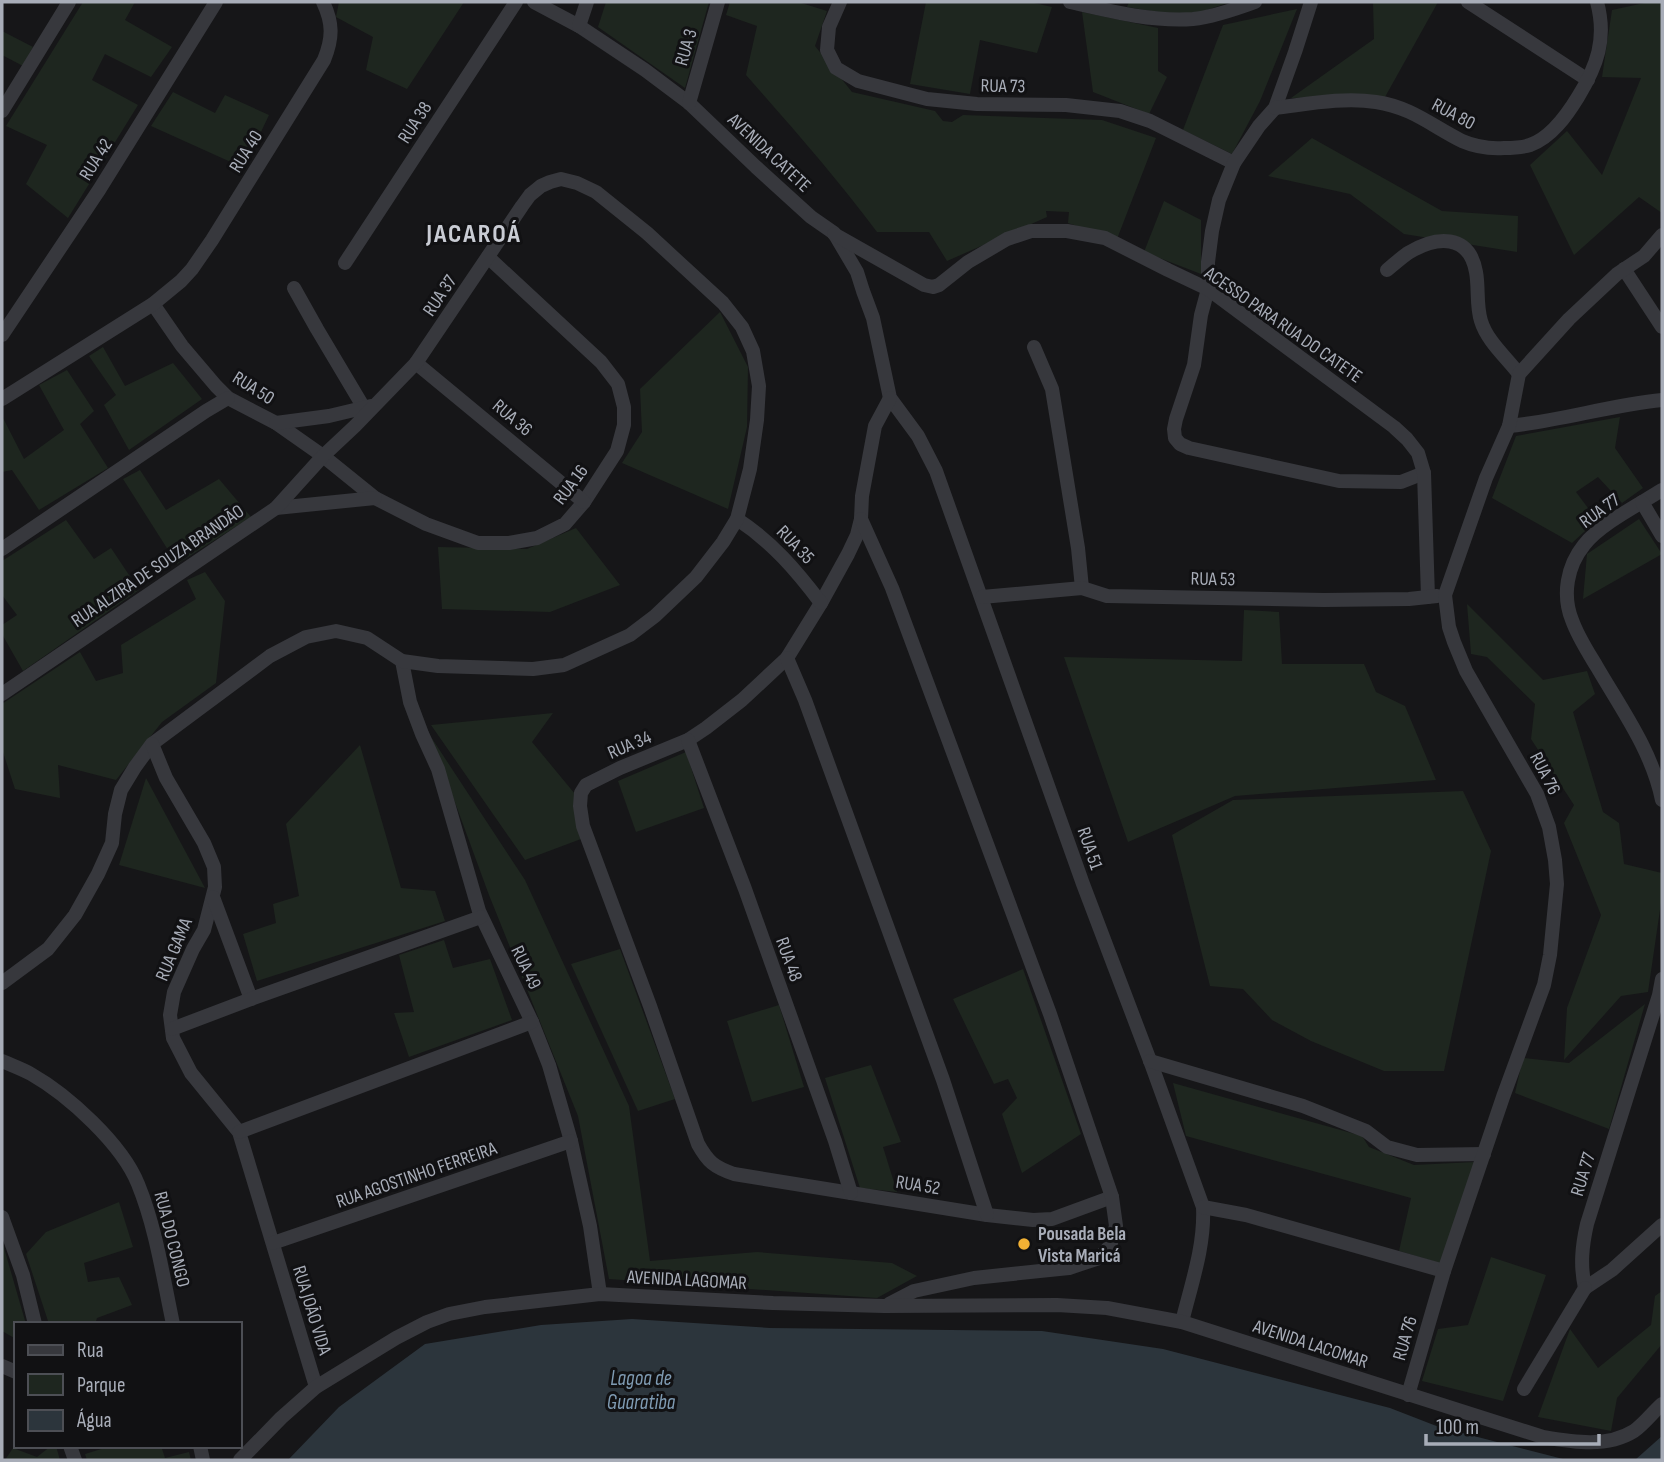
<svg xmlns="http://www.w3.org/2000/svg" width="1664" height="1462" font-family="'Sofia Sans Condensed',sans-serif">
	<rect width="100%" height="100%" fill="#161618"/>
	<g fill="#1e261f">
		<path d="M83 2H135L125 20 172 47 151 77 105 54 92 80 138 105 68 218 26 184 47 145 6 126Z"/>
		<path d="M339 2H464L407 89 366 70 373 37 336 17Z"/>
		<path d="M606 2H709L685 88 598 27Z"/>
		<path d="M730 2H798L827 11 815 46 852 92 935 111 943 121 952 122 963 115 1102 120 1156 138 1117 239 1068 223 1069 212 1046 211 1047 217 947 261 929 232H877C836 177 791 126 746 75L757 26 726 15Z"/>
		<path d="M926 2H1030L1052 7 1037 53 980 40 970 94 910 84Z"/>
		<path d="M1129 2H1230L1187 17 1127 7Z"/>
		<path d="M1373 2H1438L1385 97 1291 98 1374 39Z"/>
		<path d="M1649 2H1662V213L1639 197 1574 255 1530 165 1567 131 1602 175 1641 78 1602 77 1612 10Z"/>
		<path d="M1297 9 1260 101 1232 154 1183 130 1223 25Z"/>
		<path d="M1082 12 1158 28V71L1167 77 1149 114 1093 92Z"/>
		<path d="M2 31 33 47 23 66 2 55Z"/>
		<path d="M173 92 215 113 225 95 269 115 244 168 151 126Z"/>
		<path d="M1312 138 1442 211 1518 216 1517 252 1404 234 1350 194 1268 176Z"/>
		<path d="M1164 201 1201 220V274L1144 252Z"/>
		<path d="M720 312 748 367 747 427 728 509 622 463 642 432 640 389Z"/>
		<path d="M103 347 125 386 173 363 202 399 129 450 104 405 116 395 89 356Z"/>
		<path d="M67 370 94 411 80 424 108 468 39 510 12 470 2 472V416L24 459 64 430 39 385Z"/>
		<path d="M1620 417 1615 448 1643 488 1622 503 1598 477 1576 492 1597 520 1572 543 1492 498 1516 436Z"/>
		<path d="M140 470 166 510 219 479 251 517 177 564 123 479Z"/>
		<path d="M1639 519 1662 554 1583 599 1587 554Z"/>
		<path d="M66 520 94 559 111 548 139 590 23 671 2 634V625L17 615 2 595V561Z"/>
		<path d="M576 528 620 585 550 612 442 609 438 547 527 549Z"/>
		<path d="M205 572 225 601 216 683 162 722 116 780 58 765 60 798 15 789 2 749V704L80 652 96 681 123 673 121 645 196 599 187 580Z"/>
		<path d="M1467 604 1543 680 1587 671 1595 694 1573 712 1603 812 1619 823 1624 864 1662 873V896L1648 992 1621 996 1564 1060 1567 1008 1601 915 1564 823 1574 805 1531 739 1535 704 1487 657 1471 654Z"/>
		<path d="M1244 610 1279 612 1282 664H1364L1376 692 1405 706 1436 780 1235 796 1128 842 1064 657 1242 661Z"/>
		<path d="M553 713 532 742 575 794 581 839 525 860 431 725Z"/>
		<path d="M431 737 525 880 629 1106 650 1261 757 1252 892 1263 917 1276 877 1298 609 1279 578 1116 489 895Z"/>
		<path d="M360 745 401 888 435 891 445 921 257 981 243 934 276 923 273 904 299 896 286 824Z"/>
		<path d="M686 752 704 808 636 832 618 781Z"/>
		<path d="M146 778 205 888 119 865Z"/>
		<path d="M1463 791 1491 851 1444 1071H1384L1311 1041 1272 1020 1243 989 1210 986 1172 835 1233 800Z"/>
		<path d="M444 940 453 968 490 959 512 1020 409 1057 394 1013 414 1012 399 955Z"/>
		<path d="M620 949 675 1099 638 1111 571 964Z"/>
		<path d="M1023 969 1081 1134 1022 1173 1002 1114 1017 1098 1008 1079 994 1084 953 999Z"/>
		<path d="M1645 1004 1609 1129 1515 1093 1523 1058 1569 1063Z"/>
		<path d="M779 1005 804 1087 752 1102 727 1021Z"/>
		<path d="M871 1065 901 1142 883 1147 897 1192 860 1188 825 1078Z"/>
		<path d="M1173 1083 1362 1136 1369 1147 1414 1165 1475 1162 1443 1264 1399 1251 1411 1198 1186 1136Z"/>
		<path d="M119 1202 133 1247 84 1263 88 1282 119 1277 132 1305 97 1318 95 1324H49L26 1254 46 1232Z"/>
		<path d="M2 1241 26 1324H16V1339L2 1331Z"/>
		<path d="M1491 1257 1546 1275 1503 1401 1422 1381 1438 1329 1468 1325Z"/>
		<path d="M1662 1291V1344L1617 1398 1611 1431 1538 1417 1570 1329 1598 1368 1651 1325 1655 1296Z"/>
		<path d="M51 1446H56L60 1460H5L13 1448 37 1457Z"/>
		<path d="M111 1446H161L165 1458 189 1452 191 1460H87L85 1454Z"/>
	</g>
	<g fill="#2c353c">
		<path d="M632 1319 770 1328 1042 1331 1163 1349 1390 1408 1439 1427 1567 1460H288L339 1407 425 1344 541 1325Z"/>
		<path d="M1662 1436V1460H1635Z"/>
	</g>
	<g fill="none" stroke-linecap="round" stroke-linejoin="round">
		<g stroke="#37383d" stroke-width="14">
			<path d="M534 2 579 26 645 70 689 103 756 167 811 217 834 233 857 272 863 291 873 318 890 398 918 436 936 471 1083 884 1152 1066 1203 1207C1205 1246 1191 1285 1182 1322"/>
			<path d="M840 2 829 27 827 50 836 68 858 81 927 99 977 104 1066 105 1120 111 1150 121 1234 163"/>
			<path d="M1070 2C1109 11 1152 22 1193 19 1213 17 1236 9 1255 2"/>
			<path d="M1311 2 1295 52 1275 108 1259 126 1234 163 1219 200 1212 231 1208 262V289L1201 315 1194 365 1176 419 1174 429 1175 438 1180 444 1189 448 1339 481 1401 482 1424 473"/>
			<path d="M1468 2 1588 80"/>
			<path d="M579 26 587 2"/>
			<path d="M689 103 718 2"/>
			<path d="M1275 108C1308 104 1343 97 1376 102 1411 107 1432 126 1462 141 1476 147 1489 149 1504 148 1512 148 1521 148 1530 145 1551 138 1567 115 1578 97 1597 66 1607 39 1597 2"/>
			<path d="M2 111 69 2"/>
			<path d="M834 234 924 285 933 287 939 285 968 262 1007 239 1031 231H1067L1105 238 1168 270 1208 289 1394 427 1407 439 1418 453 1424 473 1428 597"/>
			<path d="M345 263 516 2"/>
			<path d="M1624 269 1662 327"/>
			<path d="M1387 270C1394 264 1401 258 1408 253 1436 236 1469 233 1476 272 1479 288 1476 305 1481 321 1487 341 1506 357 1519 374"/>
			<path d="M294 288 317 329 364 408"/>
			<path d="M153 304 182 346 216 386 228 398 276 423 323 456 375 498 426 524 478 543H509L537 538 565 524 584 502 617 451 624 425V407L618 384 601 362 488 257"/>
			<path d="M2 335 99 190 216 2"/>
			<path d="M1034 347 1052 389 1078 548 1082 588"/>
			<path d="M416 363 584 502"/>
			<path d="M890 398 875 426 862 496 861 519 857 535 848 554 821 603 787 658 742 700 706 728 688 740 620 768 586 785 581 793 580 806 583 826 650 1006 698 1144C708 1162 714 1167 734 1174L987 1215 1033 1220 1052 1219 1112 1197"/>
			<path d="M2 399 153 304 181 281 192 269 212 240 324 60C333 38 333 23 323 2"/>
			<path d="M276 423 329 416 371 406"/>
			<path d="M1509 426C1561 421 1610 405 1662 400"/>
			<path d="M1662 490C1640 504 1600 524 1584 545 1567 566 1562 595 1572 620 1578 637 1588 652 1597 667 1622 710 1652 751 1662 800"/>
			<path d="M1642 502 1662 536"/>
			<path d="M276 508 375 498"/>
			<path d="M737 519C772 542 796 570 821 603"/>
			<path d="M861 519 892 588 1050 1014 1112 1197 1116 1226 1110 1246 1099 1258 1069 1268 974 1278 914 1291 889 1304"/>
			<path d="M2 549 206 411 228 398"/>
			<path d="M982 597 1082 588 1107 596 1324 600 1409 599 1437 596"/>
			<path d="M787 658 805 700 943 1080 987 1215"/>
			<path d="M402 661 410 702 422 734 438 769 479 911 532 1022 549 1065 571 1141 590 1226 600 1294"/>
			<path d="M2 694 276 508 323 456 355 426 416 363 522 206 530 195 541 186 550 182 561 179 577 183 596 192 647 233 723 303 742 327 753 351 759 386 757 420 750 469 737 519 723 542 696 577 655 616 630 635 564 665 533 669 438 666 402 661 367 638 336 631 306 637 270 656 152 744 135 767 121 790 115 814 112 843 98 874 75 915 48 949 2 983"/>
			<path d="M688 740 745 889 835 1141 851 1193"/>
			<path d="M152 744 166 778 204 843 214 867 215 887 204 930 193 949 174 992 170 1015 173 1038 191 1073 239 1132 316 1387"/>
			<path d="M213 897 251 999"/>
			<path d="M1662 979 1659 995 1587 1224C1582 1246 1580 1265 1585 1288L1612 1270 1662 1225"/>
			<path d="M172 1029 251 999 481 917"/>
			<path d="M2 1061C11 1065 22 1069 31 1074 68 1095 122 1144 138 1184 156 1228 163 1277 173 1324"/>
			<path d="M1150 1061 1303 1106 1366 1131 1387 1147 1417 1155 1484 1154"/>
			<path d="M239 1132 532 1022"/>
			<path d="M1203 1207 1246 1215 1444 1271"/>
			<path d="M2 1217 23 1275 35 1324"/>
			<path d="M273 1243 571 1141"/>
			<path d="M2 1366 16 1372"/>
			<path d="M1524 1389 1585 1288"/>
			<path d="M1408 1395 1444 1271 1503 1097 1544 985 1550 955 1557 884 1555 860 1549 827 1537 794 1466 671 1454 642 1449 627 1445 595 1486 478 1509 426 1519 374 1569 319 1617 274 1644 256 1662 235"/>
			<path d="M70 1446 75 1460"/>
			<path d="M200 1446 203 1460"/>
			<path d="M240 1460 281 1418 316 1387 396 1338 427 1322 449 1314 485 1307 600 1294 773 1303 884 1306 1057 1305 1107 1308 1182 1322 1543 1437C1573 1442 1607 1448 1634 1431 1644 1424 1653 1412 1662 1404"/>
		</g>
	</g>
	<circle fill="#f2b134" stroke="#111113" stroke-width="2.5" cx="1024" cy="1244" r="7"/>
	<g text-anchor="middle" stroke-width="6" stroke-linejoin="round" paint-order="stroke">
		<g font-size="19" fill="#a8adb8" stroke="#111113">
			<text transform="translate(685 47) rotate(-74)" y="7">RUA 3</text>
			<text transform="translate(1003 85) rotate(1)" y="7">RUA 73</text>
			<text transform="translate(1454 113) rotate(28)" y="7">RUA 80</text>
			<text transform="translate(414 122) rotate(-57)" y="7">RUA 38</text>
			<text transform="translate(245 151) rotate(-58)" y="7">RUA 40</text>
			<text transform="translate(770 152) rotate(43)" y="7">AVENIDA CATETE</text>
			<text transform="translate(95 159) rotate(-58)" y="7">RUA 42</text>
			<text transform="translate(439 295) rotate(-56)" y="7">RUA 37</text>
			<text transform="translate(1284 324) rotate(35)" y="7">ACESSO PARA RUA DO CATETE</text>
			<text transform="translate(254 387) rotate(32)" y="7">RUA 50</text>
			<text transform="translate(513 417) rotate(40)" y="7">RUA 36</text>
			<text transform="translate(570 484) rotate(-53)" y="7">RUA 16</text>
			<text transform="translate(1599 510) rotate(-36)" y="7">RUA 77</text>
			<text transform="translate(796 544) rotate(46)" y="7">RUA 35</text>
			<text transform="translate(157 565) rotate(-34)" y="7">RUA ALZIRA DE SOUZA BRANDÃO</text>
			<text transform="translate(1213 578) rotate(1)" y="7">RUA 53</text>
			<text transform="translate(629 744) rotate(-23)" y="7">RUA 34</text>
			<text transform="translate(1546 773) rotate(63)" y="7">RUA 76</text>
			<text transform="translate(1091 848) rotate(71)" y="7">RUA 51</text>
			<text transform="translate(173 949) rotate(-67)" y="7">RUA GAMA</text>
			<text transform="translate(790 959) rotate(70)" y="7">RUA 48</text>
			<text transform="translate(527 967) rotate(64)" y="7">RUA 49</text>
			<text transform="translate(416 1174) rotate(-19)" y="7">RUA AGOSTINHO FERREIRA</text>
			<text transform="translate(1582 1174) rotate(-73)" y="7">RUA 77</text>
			<text transform="translate(918 1184) rotate(9)" y="7">RUA 52</text>
			<text transform="translate(173 1239) rotate(76)" y="7">RUA DO CONGO</text>
			<text transform="translate(687 1279) rotate(3)" y="7">AVENIDA LAGOMAR</text>
			<text transform="translate(313 1310) rotate(73)" y="7">RUA JOÃO VIDA</text>
			<text transform="translate(1404 1338) rotate(-74)" y="7">RUA 76</text>
			<text transform="translate(1311 1343) rotate(18)" y="7">AVENIDA LACOMAR</text>
		</g>
		<g font-size="19" font-weight="bold" fill="#a8adb8" stroke="#111113" text-anchor="start">
			<text x="1038" y="1240">Pousada Bela<tspan x="1038" dy="22">Vista Maricá</tspan></text>
		</g>
		<g font-size="21" font-style="italic" fill="#7f9bb3" stroke="#111113">
			<text x="641" y="1385">Lagoa de<tspan x="641" dy="24">Guaratiba</tspan></text>
		</g>
		<g font-size="26" font-weight="bold" letter-spacing="2" fill="#c9ccd4" stroke="#111113">
			<text x="474" y="242">JACAROÁ</text>
		</g>
	</g>
	<rect width="1664" height="1462" fill="none" stroke="#a8adb8" stroke-width="7"/>
	<rect x="14" y="1322" width="228" height="126" fill="#111113" stroke="#4d4f55" stroke-width="2"/>
	<rect x="28" y="1345" width="35" height="10" fill="#37383d" stroke="#4d4f55" stroke-width="2"/>
	<text x="77" y="1357" font-size="21" fill="#a8adb8">Rua</text>
	<rect x="28" y="1374" width="35" height="21" fill="#1e261f" stroke="#4d4f55" stroke-width="2"/>
	<text x="77" y="1392" font-size="21" fill="#a8adb8">Parque</text>
	<rect x="28" y="1410" width="35" height="21" fill="#2c353c" stroke="#4d4f55" stroke-width="2"/>
	<text x="77" y="1427" font-size="21" fill="#a8adb8">Água</text>
	<path d="M1426 1434v10h173v-10" fill="none" stroke="#a8adb8" stroke-width="3.5"/>
	<text x="1436" y="1434" font-size="21" fill="#a8adb8" stroke="#111113" stroke-width="5" paint-order="stroke">100 m</text>
</svg>
